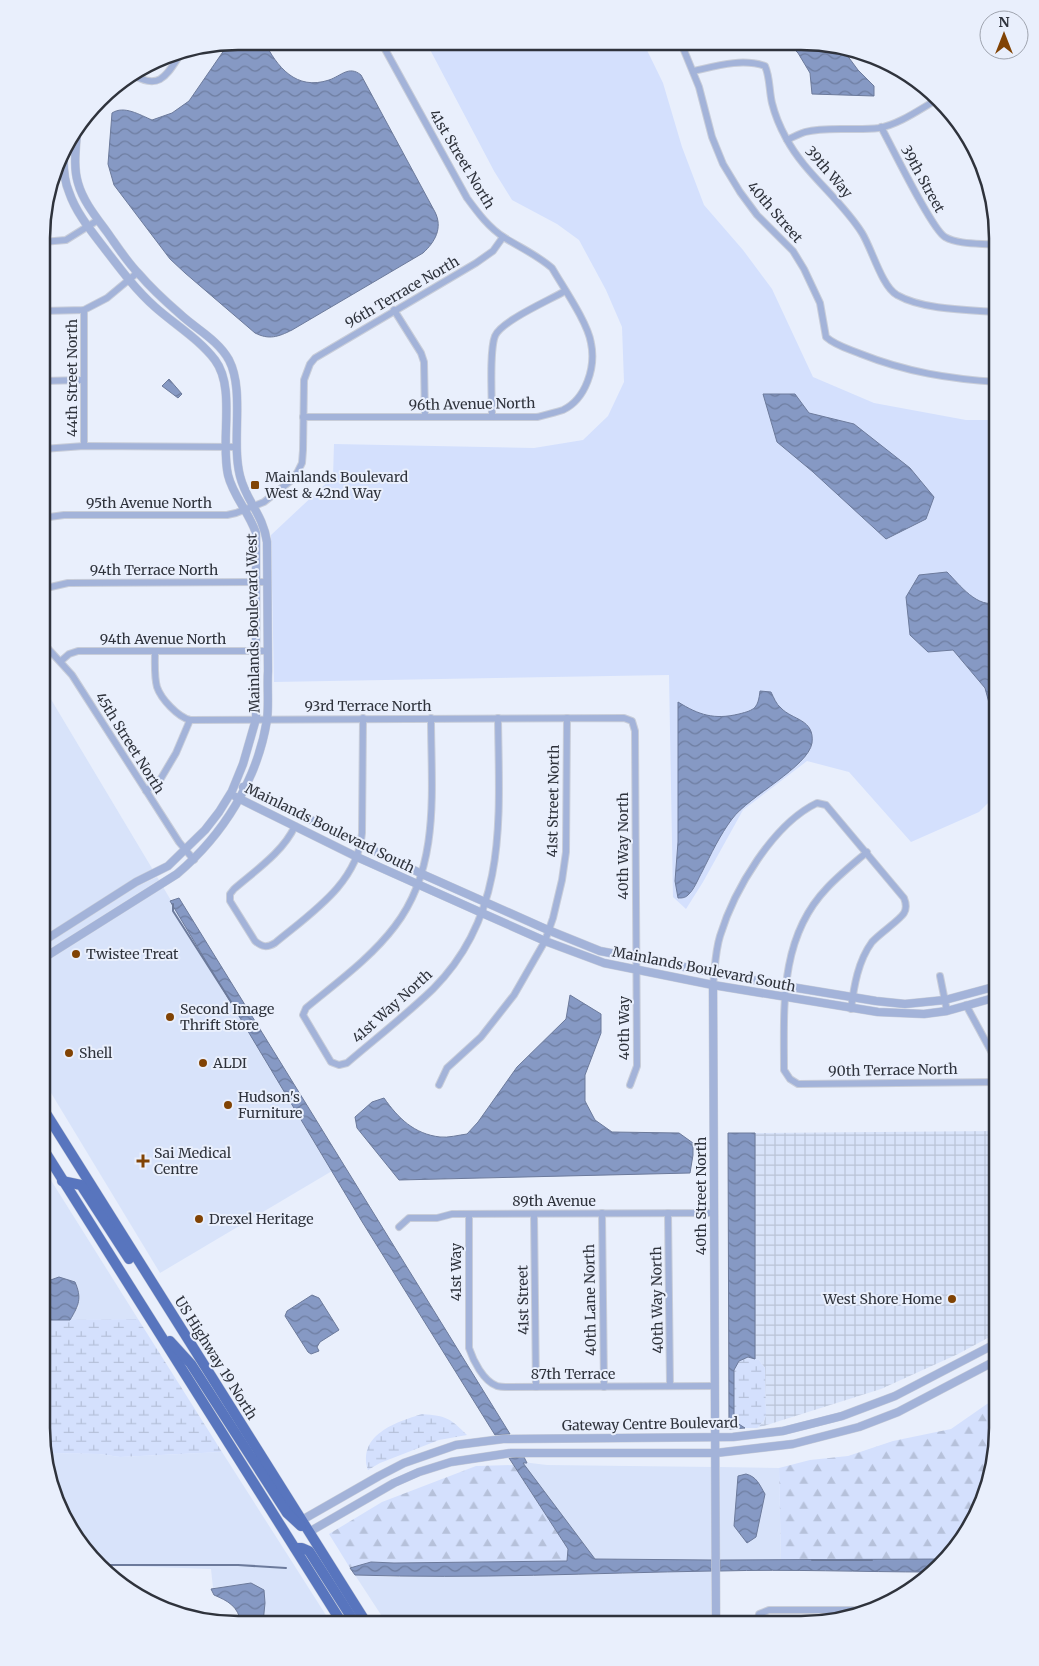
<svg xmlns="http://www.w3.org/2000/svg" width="1039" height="1666" font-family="Merriweather,serif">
	<defs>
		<pattern id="industrial-grid" width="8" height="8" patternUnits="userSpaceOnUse" patternTransform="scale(1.25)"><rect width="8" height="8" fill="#d8e3fa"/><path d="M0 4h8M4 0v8" fill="none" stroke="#bac3d7"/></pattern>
		<pattern id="forest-firs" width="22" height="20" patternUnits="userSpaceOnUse" patternTransform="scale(1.25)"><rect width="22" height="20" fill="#d4e0fd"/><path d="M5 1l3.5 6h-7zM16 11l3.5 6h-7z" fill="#b6c1da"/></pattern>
		<pattern id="wetland-marsh" width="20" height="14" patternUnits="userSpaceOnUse" patternTransform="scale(1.25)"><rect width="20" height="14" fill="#d4e0fd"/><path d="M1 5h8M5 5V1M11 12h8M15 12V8" fill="none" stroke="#b6c1da"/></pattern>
		<pattern id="water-waves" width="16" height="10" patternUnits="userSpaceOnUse" patternTransform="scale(1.25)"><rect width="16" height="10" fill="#8699c4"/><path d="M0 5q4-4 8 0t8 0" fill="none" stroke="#6e7da0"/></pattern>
	</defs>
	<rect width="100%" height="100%" fill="#e9effc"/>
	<g fill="#d8e3fa">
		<path d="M42 691H46L153 870 134 879 42 937Z"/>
		<path d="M157 877 159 880 42 954V947L138 886Z"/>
		<path d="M163 887 332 1171 160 1273 42 1078V963Z"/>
		<path d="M42 1166 138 1319 70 1320 79 1306 41 1290Z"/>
		<path d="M222 1452 331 1623H263L264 1590 251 1583 213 1588 211 1569 99 1565 82 1548 56 1503 46 1453 99 1454 120 1457Z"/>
		<path d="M522 1462 547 1465 712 1467V1560L595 1559Z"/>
		<path d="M720 1467 779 1468 781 1561 720 1560Z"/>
		<path d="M711 1571V1624H690L685 1618H654L653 1624H387L355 1575 396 1577 572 1575Z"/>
	</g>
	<path fill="url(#industrial-grid)" d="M997 1131V1333L958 1354 881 1389 757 1428 764 1421 766 1415 765 1368 759 1360 755 1359V1133Z"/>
	<path fill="#d4e0fd" d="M426 42H643L663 83 682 147 704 205 743 250 772 289 813 377 874 403 966 420H998V793L979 812 911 842 849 772 807 761 743 810 703 882 686 909 673 897 669 675 274 682 271 535 333 477 334 444 534 448 583 440 608 416 624 382 622 327 606 290 579 240 557 224 512 200 494 171Z"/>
	<g fill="url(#forest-firs)">
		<path d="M997 1398V1441L987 1492 957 1548 946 1559 781 1561 779 1468 810 1460 848 1456 893 1441 951 1429 987 1404Z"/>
		<path d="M513 1465 568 1549 567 1561 394 1563 372 1562 350 1568 329 1534 382 1502 476 1466Z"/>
	</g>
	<g fill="url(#wetland-marsh)">
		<path d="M138 1319 222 1452 120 1457 99 1454 46 1453 41 1428V1320Z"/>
		<path d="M748 1357 759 1360 765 1368 766 1415 764 1421 757 1428H745L734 1421V1370L739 1361Z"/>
		<path d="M422 1414C447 1416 450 1418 467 1435L439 1440 380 1463 368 1470C357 1435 396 1422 422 1414Z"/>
	</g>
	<g fill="url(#water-waves)" stroke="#6c7a9b">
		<path d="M238 41H264C277 67 296 91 329 80 341 76 349 65 361 75L435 212C443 228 435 242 423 253L292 330C278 337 269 340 255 333L185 273 170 259 114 185 108 164 112 113C124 105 140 115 152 120L172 113 189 101 229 43Z"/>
		<path d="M788 43H827L841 47 858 70 874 86V96L812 94 810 73 798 53Z"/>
		<path d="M169 379 182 394 178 398 162 386Z"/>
		<path d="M763 394H795L809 413 854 424 910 468 934 497 926 519 886 539 813 472 777 442Z"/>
		<path d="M947 572C959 584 978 610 998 602V736L985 688 953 650 928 652 910 635 906 597 919 575Z"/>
		<path d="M760 691 771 692C774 698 776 704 781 708 792 720 815 719 812 743 808 767 749 796 732 819 720 835 711 854 702 872 698 879 694 890 688 895 685 898 682 898 678 898L675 881 678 842V702C699 715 714 720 739 714 755 710 758 708 760 691Z"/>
		<path d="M179 898 510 1434 495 1435 361 1220 170 901Z"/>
		<path d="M570 995 601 1014V1033L585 1075V1101L595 1120 612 1132 679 1133 693 1143V1155L690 1173 399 1180 357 1128 355 1117 372 1102 384 1098C398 1118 414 1134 440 1137 448 1138 459 1135 467 1134L478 1122 517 1067 566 1019Z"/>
		<path d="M728 1133H755V1359L748 1357 739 1361 734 1370V1421L745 1428 729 1429Z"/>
		<path d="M59 1277 75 1282C82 1298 79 1305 70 1320H41V1290L45 1282Z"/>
		<path d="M312 1295 319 1298 339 1330 320 1342 317 1347 319 1351 311 1354 308 1352 285 1316 287 1311Z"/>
		<path d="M524 1457 527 1463H523L595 1559 712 1560V1571C593 1573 474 1579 355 1575L350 1568 371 1562 394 1563 567 1561 568 1549 509 1458Z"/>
		<path d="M746 1474C757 1477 759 1484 765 1494L756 1537 747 1543 734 1526 738 1476Z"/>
		<path d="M946 1559 932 1572C861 1572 790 1569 720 1571V1560Z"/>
		<path d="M251 1583 264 1590 265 1603 263 1623H241C238 1606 228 1601 214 1595L211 1589Z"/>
		<path d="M674 1616 685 1618 690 1624H653L654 1618Z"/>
	</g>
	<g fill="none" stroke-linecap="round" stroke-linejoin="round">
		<g stroke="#6c7a9b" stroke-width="2">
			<path d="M173 904V911L233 1005"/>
			<path d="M812 1560H872"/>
			<path d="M99 1565H238L286 1568"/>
		</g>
		<defs>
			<g id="minor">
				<path d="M305 41C313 50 320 47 329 42"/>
				<path d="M681 43 699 87 712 137 723 164 740 192 757 215 793 251 804 269 820 303 826 337C836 346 849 349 861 354 906 372 950 379 998 382"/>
				<path d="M694 71C716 66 742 58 765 66 770 77 769 90 772 103 775 115 780 127 786 138 805 174 840 198 862 233 872 249 882 287 897 295 923 310 968 310 998 312"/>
				<path d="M133 75C161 91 167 74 182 52"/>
				<path d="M949 110 977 162 984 170"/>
				<path d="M881 127C891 145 932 230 945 237 959 245 981 243 998 245"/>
				<path d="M787 140C793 137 799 134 805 132 827 126 855 131 879 128 900 124 920 109 938 99"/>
				<path d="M43 242 66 240 98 220"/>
				<path d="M84 310V446"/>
				<path d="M394 310 421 353 424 362 425 417"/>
				<path d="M43 311 84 310 107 298 137 273"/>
				<path d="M43 381 84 380"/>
				<path d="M303 417H537C545 415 554 413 563 410 586 399 596 367 591 343 588 323 563 287 552 268 537 255 521 248 505 238 489 228 478 213 467 198L381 42"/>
				<path d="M492 417C492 399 489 351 495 336 501 321 550 300 565 291"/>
				<path d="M43 449 84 446 237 447"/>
				<path d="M42 518 64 515H227L236 513 264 502 293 479 298 471 302 463 303 450 304 380 310 364 315 358 476 263 493 251 503 237"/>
				<path d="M42 589 68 583 267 582"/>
				<path d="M42 642 72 675 179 842 194 860"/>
				<path d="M155 651C155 662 154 676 157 687 161 699 178 717 190 720L624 718 632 721 635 731 637 1066 630 1085"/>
				<path d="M61 661 69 654 78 651H268"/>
				<path d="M431 718C431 789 441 866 395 926 371 958 336 983 306 1008L303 1015 331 1062 339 1065 347 1063C375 1039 406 1015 433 989 509 913 499 816 498 718"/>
				<path d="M146 791 160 780 176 753 190 720"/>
				<path d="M295 826C283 852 256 870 234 889L230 894V901L255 941C262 947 267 948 275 943 311 913 358 883 362 833L363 718"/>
				<path d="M867 852C853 864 839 875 827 888 779 938 784 1007 784 1070L790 1079 798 1084 997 1082"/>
				<path d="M940 976 947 1011"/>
				<path d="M713 985C715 969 715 952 720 936 734 890 773 824 817 803L826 805 904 898C906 903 907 908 904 913 900 920 880 933 872 942 858 961 854 986 851 1009"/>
				<path d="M966 1005 997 1062"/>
				<path d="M439 1085 447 1068 481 1037 514 995 545 941 553 918 562 880 566 852 567 718"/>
				<path d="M602 1213 604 1387"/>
				<path d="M668 1213 670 1386"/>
				<path d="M469 1214V1348C473 1360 483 1381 497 1386 500 1387 505 1387 509 1387L715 1386"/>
				<path d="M534 1214 536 1387"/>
				<path d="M399 1227 409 1218H437L452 1214 713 1213"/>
				<path d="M757 1625 759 1614 769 1610H875"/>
			</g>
			<g id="tertiary">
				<path d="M243 787 422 874 548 930 600 951 785 986 876 1001 905 1004 945 1000 997 986"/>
				<path d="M236 797 357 857 482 913 545 941 604 963 713 985 878 1012 924 1014 947 1011 997 997"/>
				<path d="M42 942 136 882 168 866 205 830 219 812 232 791 243 764 256 719V533C249 512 233 496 228 475 220 440 236 388 215 360 199 339 174 324 155 307 136 290 121 270 105 249 92 232 76 213 69 192 63 178 63 162 64 147"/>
				<path d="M42 959 177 874C223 835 257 781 267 720 269 705 267 687 268 671 268 628 267 585 267 542 263 514 246 501 240 476 231 441 245 391 229 360 218 340 196 329 180 314 165 301 151 288 139 274 127 262 117 246 107 232 96 217 83 201 78 183 73 166 76 148 77 131"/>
				<path d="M713 985C713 1198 716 1411 716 1625"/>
				<path d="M302 1520 379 1476 404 1463 456 1445 503 1439 733 1437 783 1431 842 1416 895 1396 997 1343"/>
				<path d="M309 1532 394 1483 419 1472 451 1462 511 1453H716L793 1444 859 1427 898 1412 997 1360"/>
			</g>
			<g id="trunk">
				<path d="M42 1107 367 1624"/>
				<path d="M42 1147 342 1623"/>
				<path d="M62 1181 81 1185 129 1259"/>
				<path d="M170 1341 191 1364 287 1513 301 1526"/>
				<path d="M295 1548H302L309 1551 355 1623"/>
			</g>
		</defs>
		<use href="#minor" stroke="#c8cdd9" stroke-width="8"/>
		<use href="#tertiary" stroke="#c8cdd9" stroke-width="9"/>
		<use href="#trunk" stroke="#c8cdd9" stroke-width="11"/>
		<use href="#minor" stroke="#a3b3d9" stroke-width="6"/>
		<use href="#tertiary" stroke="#a3b3d9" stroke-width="8"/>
		<use href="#trunk" stroke="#5875be" stroke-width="10"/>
	</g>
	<g fill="#814304" stroke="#e9effc" stroke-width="2">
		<rect x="250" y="480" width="10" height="10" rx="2.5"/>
		<circle cx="76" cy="954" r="5"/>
		<circle cx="170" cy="1017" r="5"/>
		<circle cx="69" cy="1053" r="5"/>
		<circle cx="203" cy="1063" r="5"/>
		<circle cx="228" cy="1105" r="5"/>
		<path d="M140.5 1153.5h5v5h5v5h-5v5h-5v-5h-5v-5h5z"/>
		<circle cx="199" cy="1219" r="5"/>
		<circle cx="952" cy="1299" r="5"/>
	</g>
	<g text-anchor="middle" stroke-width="4" stroke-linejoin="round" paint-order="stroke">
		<g font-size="14" fill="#2f333c" stroke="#e9effc">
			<text transform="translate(462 159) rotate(59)" y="5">41st Street North</text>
			<text transform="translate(829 172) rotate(49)" y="5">39th Way</text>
			<text transform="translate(923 179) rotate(61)" y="5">39th Street</text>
			<text transform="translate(775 212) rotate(49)" y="5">40th Street</text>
			<text transform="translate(402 292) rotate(-30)" y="5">96th Terrace North</text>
			<text transform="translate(72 378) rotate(-90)" y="5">44th Street North</text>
			<text transform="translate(472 404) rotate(-1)" y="5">96th Avenue North</text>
			<text x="149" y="508">95th Avenue North</text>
			<text x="154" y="575">94th Terrace North</text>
			<text transform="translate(253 623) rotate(-91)" y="5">Mainlands Boulevard West</text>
			<text x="163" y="644">94th Avenue North</text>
			<text x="368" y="711">93rd Terrace North</text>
			<text transform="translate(130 743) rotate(58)" y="5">45th Street North</text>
			<text transform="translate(553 801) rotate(-89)" y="5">41st Street North</text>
			<text transform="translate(330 828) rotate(26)" y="5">Mainlands Boulevard South</text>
			<text transform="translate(623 846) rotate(-90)" y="5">40th Way North</text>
			<text transform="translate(704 969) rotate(11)" y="5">Mainlands Boulevard South</text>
			<text transform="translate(392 1006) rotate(-42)" y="5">41st Way North</text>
			<text transform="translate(624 1028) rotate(-90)" y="5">40th Way</text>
			<text transform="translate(893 1070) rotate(-1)" y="5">90th Terrace North</text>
			<text transform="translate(701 1196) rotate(-90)" y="5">40th Street North</text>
			<text x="554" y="1206">89th Avenue</text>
			<text transform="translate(456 1272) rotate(-90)" y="5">41st Way</text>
			<text transform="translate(523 1300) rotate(-91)" y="5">41st Street</text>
			<text transform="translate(590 1300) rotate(-91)" y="5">40th Lane North</text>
			<text transform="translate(657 1300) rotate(-91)" y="5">40th Way North</text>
			<text transform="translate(216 1358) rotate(58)" y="5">US Highway 19 North</text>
			<text x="573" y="1379">87th Terrace</text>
			<text transform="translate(650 1424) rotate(-1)" y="5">Gateway Centre Boulevard</text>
		</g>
		<g font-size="14" fill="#2f333c" stroke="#e9effc" text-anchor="start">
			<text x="265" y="482">Mainlands Boulevard<tspan x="265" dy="16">West &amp; 42nd Way</tspan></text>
			<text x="86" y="959">Twistee Treat</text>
			<text x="180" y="1014">Second Image<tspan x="180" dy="16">Thrift Store</tspan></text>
			<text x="79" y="1058">Shell</text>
			<text x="213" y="1068">ALDI</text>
			<text x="238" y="1102">Hudson's<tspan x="238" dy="16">Furniture</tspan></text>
			<text x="154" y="1158">Sai Medical<tspan x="154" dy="16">Centre</tspan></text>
			<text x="209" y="1224">Drexel Heritage</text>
			<text x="942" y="1304" text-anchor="end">West Shore Home</text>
		</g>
	</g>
	<path d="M0 0H1039V1666H0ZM238 50H801A188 188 0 0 1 989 238V1428A188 188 0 0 1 801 1616H238A188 188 0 0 1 50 1428V238A188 188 0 0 1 238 50Z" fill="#e9effc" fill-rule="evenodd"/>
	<path fill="none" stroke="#2f333c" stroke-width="2.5" d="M238 50H801A188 188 0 0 1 989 238V1428A188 188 0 0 1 801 1616H238A188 188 0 0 1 50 1428V238A188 188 0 0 1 238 50Z"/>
	<g transform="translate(1004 35)"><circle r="24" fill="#e9effc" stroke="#9fa4af"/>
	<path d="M0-4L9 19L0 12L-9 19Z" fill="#814304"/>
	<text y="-8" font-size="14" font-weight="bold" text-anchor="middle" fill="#2f333c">N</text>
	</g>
</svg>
